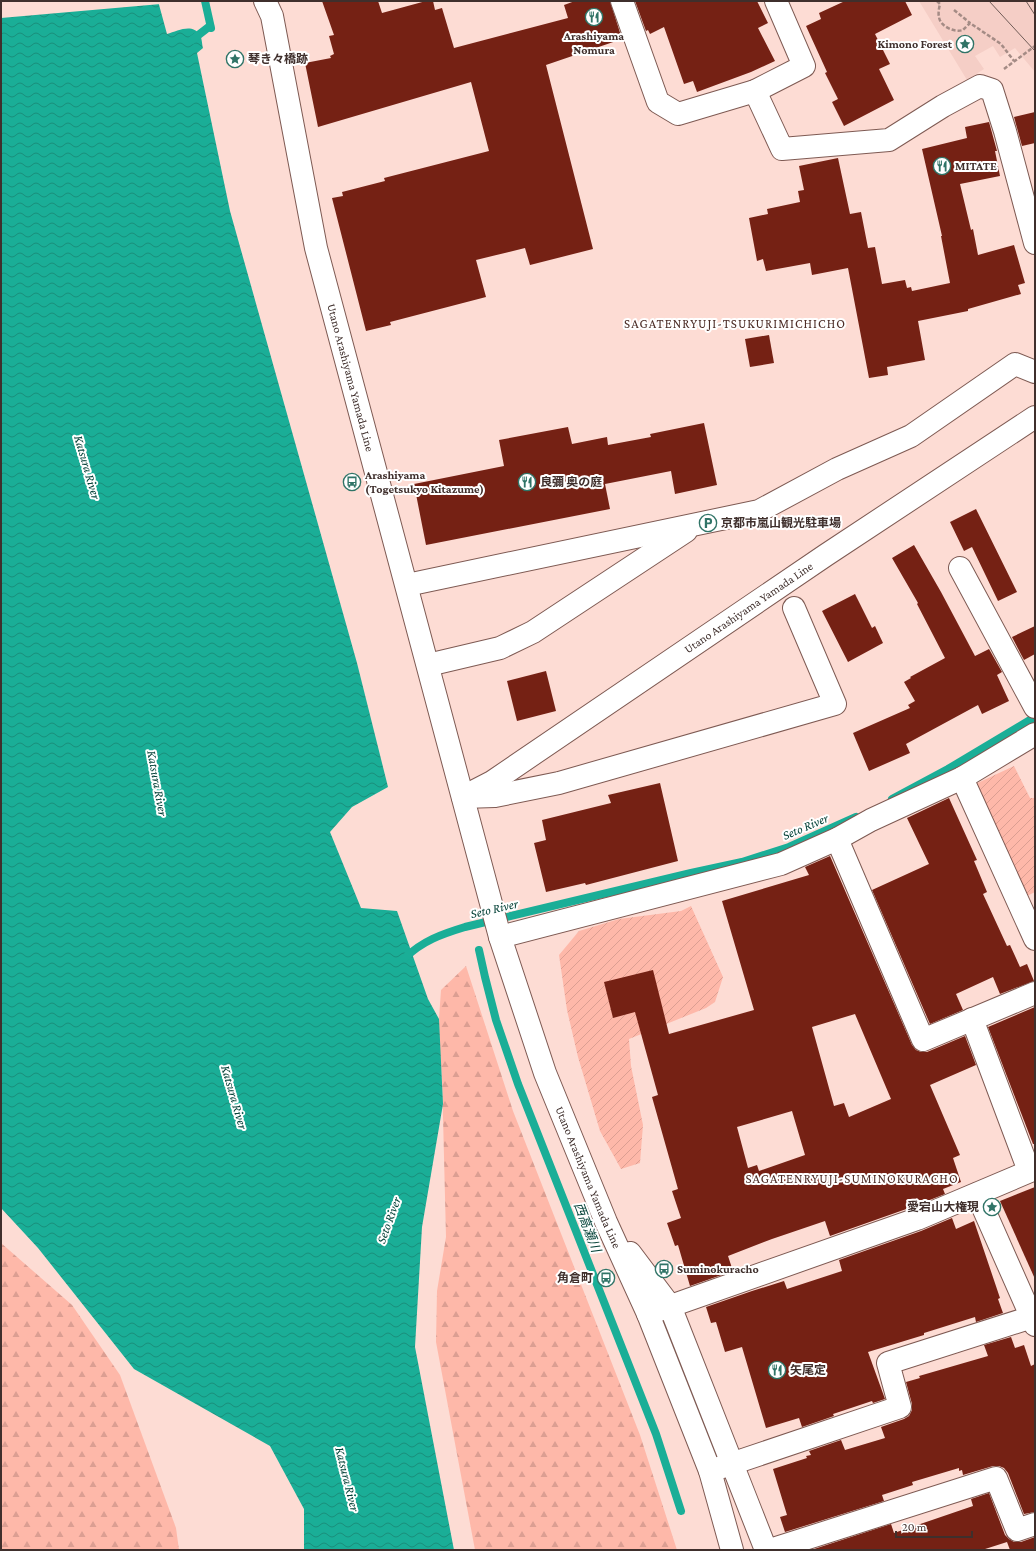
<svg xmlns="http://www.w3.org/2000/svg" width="1036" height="1551" font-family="'Crimson Pro','Noto Sans JP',serif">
	<defs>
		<pattern id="forest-firs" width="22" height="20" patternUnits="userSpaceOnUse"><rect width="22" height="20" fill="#feb8a9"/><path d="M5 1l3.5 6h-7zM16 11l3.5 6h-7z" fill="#db9e92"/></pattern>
		<pattern id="garden-furrows" width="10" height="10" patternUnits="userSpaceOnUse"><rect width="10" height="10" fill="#feb8a9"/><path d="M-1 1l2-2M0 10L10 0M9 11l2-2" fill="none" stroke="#db9e92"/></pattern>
		<pattern id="water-waves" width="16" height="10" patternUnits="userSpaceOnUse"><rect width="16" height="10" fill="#1aae97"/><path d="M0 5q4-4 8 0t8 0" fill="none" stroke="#198e7b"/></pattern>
	</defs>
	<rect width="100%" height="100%" fill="#fddcd4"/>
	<path fill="#f5cec6" d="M919 1H1035V72L1015 48 1000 57 993 46 975 56 984 69 967 80Z"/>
	<g fill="url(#forest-firs)">
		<path d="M466 966 513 1111 640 1435 677 1550H475L436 1342 437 1291 446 1237 442 1077 438 1032 441 990Z"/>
		<path d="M1 1243 72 1305 120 1375 176 1528 179 1550H1Z"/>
	</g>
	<g fill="url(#garden-furrows)">
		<path d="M1014 766 1030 798H1035V892L1023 898 969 787Z"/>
		<path d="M691 906 723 977 715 1002 706 1008 629 1039 631 1066 643 1125 640 1163 621 1169 600 1131 578 1057 567 1010 559 955 579 931 619 919 681 911Z"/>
	</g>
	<path fill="url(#water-waves)" d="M1 1H158L167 34C178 31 192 23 200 35 202 38 202 45 203 48L197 53 230 211 357 663 388 787 352 807 330 832 361 908 397 911 428 999 439 1019 443 1104 422 1227 415 1347 454 1550H304V1509L270 1446 134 1369 38 1248 1 1208Z"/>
	<path fill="#fddcd4" d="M1 1H160L161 4 1 18Z"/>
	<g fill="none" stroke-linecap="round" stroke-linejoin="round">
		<g stroke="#1aae97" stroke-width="8">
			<path d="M205 1 211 28"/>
			<path d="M192 40 210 26"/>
			<path d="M892 799 948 769 1035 717"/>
			<path d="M479 950 485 977 496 1020 518 1084 656 1434 681 1511"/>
			<path d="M405 958C422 941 442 934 465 927L691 873 742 862 789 847 856 817"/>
		</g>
	</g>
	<g fill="#752114" fill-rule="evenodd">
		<path d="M322 1H378L382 13 426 1H433L435 10 442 8 454 48 568 18 564 5 575 1H610L622 39 546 65 593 249 530 265 525 248 476 260 486 297 390 322 391 325 366 331 332 198 343 196 342 192 385 181 384 178 489 151 471 82 318 127 305 63 331 58 330 56 334 54 329 36 334 35Z"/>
		<path d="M635 1H757L768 23 758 28 775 61 751 72 697 92 693 81 684 84 664 27 650 34 648 30 646 31Z"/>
		<path d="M845 1H905L912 15 875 34 890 64 879 69 894 100 844 126 832 102 838 99 825 73 827 72 806 26 821 19 819 13Z"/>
		<path d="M1035 112V143L1022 146 1014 117Z"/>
		<path d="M989 122 997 151H995L1000 176 960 184 971 230 973 229 978 255 1014 245 1025 283 1018 285 1021 294 968 309V311L918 321 925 360 887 367 888 375 869 378 848 268 812 275 810 263 766 271 763 259 757 261 749 218 768 214 767 209 800 202 798 191 804 190 799 166 838 158 850 214 861 212 868 248 875 247 882 284 905 280 907 288 911 287 912 291 950 283 941 236H942L922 149 967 138 965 127Z"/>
		<path d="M769 335 774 363 750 367 745 339Z"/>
		<path d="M704 423 717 485 675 494 671 471 605 484 610 509 426 545 414 484 504 466 499 440 568 427 572 444 607 437 608 445 651 437 650 434Z"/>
		<path d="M976 509 1017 592 998 601 972 547 964 551 950 522Z"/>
		<path d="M914 545 941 592 975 656 989 649 1002 672 997 675 1009 701 982 714 978 705 906 744 910 753 869 771 853 733 910 708 908 705 915 701 904 682 911 678 910 677 945 658 917 604 918 603 892 558Z"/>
		<path d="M855 594 872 628 875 626 883 643 848 662 822 611Z"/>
		<path d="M1035 626V654L1024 660 1012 637Z"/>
		<path d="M546 671 556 711 517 721 507 681Z"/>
		<path d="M660 783 678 861 586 885 585 883 546 892 534 843 546 840 542 820 611 803 608 795Z"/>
		<path d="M949 798 977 860 974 861 987 892 983 894 1007 946 1010 945 1020 967 1027 964 1034 981 1000 994 993 977 956 994 963 1010 930 1024 872 890 929 864 907 818Z"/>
		<path d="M830 856 912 1045 916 1050 921 1052H927L965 1036 976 1065 930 1085 960 1155 953 1158 961 1182 943 1189 945 1194 912 1207 830 1236 825 1221 772 1239 728 1256 733 1271 690 1286 678 1245 675 1246 667 1223 681 1218 672 1191 678 1189 652 1097 658 1095 635 1012 613 1018 604 982 653 970 669 1034 754 1010 722 901 809 875 805 867ZM855 1014 891 1099 849 1117 844 1103 834 1106 812 1027ZM792 1111 805 1155 759 1171 757 1165 748 1168 737 1127Z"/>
		<path d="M1035 1007V1144H1033L988 1027Z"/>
		<path d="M1035 1187V1279L1000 1201Z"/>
		<path d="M952 1218 956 1229 974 1221 1000 1298 998 1299 1003 1313 976 1322 975 1317 924 1333V1335L868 1352 885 1399 873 1403 872 1401 833 1414 834 1416 802 1427 799 1418 766 1428 742 1347 725 1352 716 1322 711 1323 706 1307 752 1291 784 1281 787 1289 842 1271 839 1260 921 1231Z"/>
		<path d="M1011 1337 1015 1348 1024 1345 1031 1366 1035 1364V1512L1024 1514 1008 1473 1004 1468 999 1466H993L963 1475 962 1470 959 1471V1468L912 1482 913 1485 882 1495 884 1501 785 1532 780 1517 787 1515 773 1469 807 1458 806 1456 811 1455 809 1451 841 1440 845 1450 885 1438 881 1427 904 1419 909 1416 912 1410V1404L906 1382 920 1378 919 1376 988 1356 984 1345Z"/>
		<path d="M989 1493 1005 1535 1009 1539 1014 1542H1021L1035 1537V1550H1010L1007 1542 982 1550H811L891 1524 894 1533 973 1506 971 1499Z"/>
	</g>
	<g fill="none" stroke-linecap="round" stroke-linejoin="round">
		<defs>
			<g id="minor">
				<path d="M622 1 658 102 678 114 755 91 804 66 776 1"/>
				<path d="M755 91 782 149 889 140 943 106 980 86 992 90 1005 131 1035 243"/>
				<path d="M960 568 1035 707"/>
				<path d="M407 585 759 511 837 469 911 436 1015 364 1035 372"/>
				<path d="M428 665 500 648 533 632 686 531"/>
				<path d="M1035 734 962 778 1035 939"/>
				<path d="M463 797 495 796 559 783 835 704 794 608"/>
				<path d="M837 839 923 1040 1035 993"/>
				<path d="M500 937 781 864 837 839 871 820 962 778"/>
				<path d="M972 1019 1029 1171"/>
				<path d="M977 1194 1035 1325"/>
				<path d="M648 1314 917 1219 1035 1169"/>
				<path d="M710 1471 900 1407 888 1363 1032 1317"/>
				<path d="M770 1550 996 1478 1017 1530 1035 1524"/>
			</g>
			<g id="major">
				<path id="s1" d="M265 1 272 16 316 248 500 937 545 1073 606 1222 648 1314 710 1471 732 1550"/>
				<path id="s2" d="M463 797 492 782 826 555 1035 417"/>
				<path d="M630 1253 670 1306 766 1550"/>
			</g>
		</defs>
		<use href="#minor" stroke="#7e5a53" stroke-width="24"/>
		<use href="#major" stroke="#7e5a53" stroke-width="24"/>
		<g stroke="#a48b85" stroke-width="2.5" stroke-dasharray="4 2" stroke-linecap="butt">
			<path d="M937 1 940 4C939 8 938 13 939 17 940 26 954 33 963 30 965 28 968 25 970 23L1001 44 1014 61"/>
			<path d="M954 10 970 23"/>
			<path d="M1004 69 1035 46"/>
		</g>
		<use href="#minor" stroke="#fff" stroke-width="22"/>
		<use href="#major" stroke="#fff" stroke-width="22"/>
		<g stroke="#705c57" stroke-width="1">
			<path d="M989 1 1035 51"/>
			<path d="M1026 1 1035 15"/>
		</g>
	</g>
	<defs>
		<symbol id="restaurant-ring" viewBox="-11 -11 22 22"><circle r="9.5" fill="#fff" stroke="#307467" stroke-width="1.5"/><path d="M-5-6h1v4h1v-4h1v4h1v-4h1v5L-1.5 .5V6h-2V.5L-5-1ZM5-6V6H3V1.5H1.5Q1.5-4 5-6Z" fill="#307467"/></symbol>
		<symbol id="sight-ring" viewBox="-11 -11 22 22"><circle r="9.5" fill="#fff" stroke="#307467" stroke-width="1.5"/><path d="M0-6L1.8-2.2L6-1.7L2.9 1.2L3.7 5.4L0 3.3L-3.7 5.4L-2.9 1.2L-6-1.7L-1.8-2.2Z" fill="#307467"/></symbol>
		<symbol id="bus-ring" viewBox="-11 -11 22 22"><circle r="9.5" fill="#fff" stroke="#307467" stroke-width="1.5"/><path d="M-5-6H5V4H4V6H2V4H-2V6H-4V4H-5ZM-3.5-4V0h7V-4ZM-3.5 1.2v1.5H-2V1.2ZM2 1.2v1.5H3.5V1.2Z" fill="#307467"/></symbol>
		<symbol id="parking-ring" viewBox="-11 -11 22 22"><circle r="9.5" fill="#fff" stroke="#307467" stroke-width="1.5"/><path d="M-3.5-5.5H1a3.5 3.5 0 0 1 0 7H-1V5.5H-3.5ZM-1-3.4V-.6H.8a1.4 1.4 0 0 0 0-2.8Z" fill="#307467"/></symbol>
	</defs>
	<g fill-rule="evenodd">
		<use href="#restaurant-ring" x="584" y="7" width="20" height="20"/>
		<use href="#sight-ring" x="955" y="34" width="20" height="20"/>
		<use href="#sight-ring" x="225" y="49" width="20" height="20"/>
		<use href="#restaurant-ring" x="932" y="156" width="20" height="20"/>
		<use href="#bus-ring" x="342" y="472" width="20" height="20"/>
		<use href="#restaurant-ring" x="517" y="472" width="20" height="20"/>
		<use href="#parking-ring" x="698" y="513" width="20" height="20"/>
		<use href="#sight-ring" x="982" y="1197" width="20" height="20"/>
		<use href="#bus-ring" x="654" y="1259" width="20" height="20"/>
		<use href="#bus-ring" x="596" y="1268" width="20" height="20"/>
		<use href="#restaurant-ring" x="767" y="1360" width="20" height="20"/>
	</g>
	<g text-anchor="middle" stroke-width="4" stroke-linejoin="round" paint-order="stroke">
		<g font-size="12" font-weight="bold" fill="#3f2f2c" stroke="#fff" text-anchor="start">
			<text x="594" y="40" text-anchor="middle">Arashiyama<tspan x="594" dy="14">Nomura</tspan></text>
			<text x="952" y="48" text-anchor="end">Kimono Forest</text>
			<text x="248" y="63">琴き々橋跡</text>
			<text x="955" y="170">MITATE</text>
			<text x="365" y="479">Arashiyama<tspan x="365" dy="14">(Togetsukyo Kitazume)</tspan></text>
			<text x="540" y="486">良彌 奥の庭</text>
			<text x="721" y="527">京都市嵐山観光駐車場</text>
			<text x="979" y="1211" text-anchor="end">愛宕山大権現</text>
			<text x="677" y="1273">Suminokuracho</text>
			<text x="593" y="1282" text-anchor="end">角倉町</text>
			<text x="790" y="1374">矢尾定</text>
		</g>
		<g font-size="12" fill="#3f2f2c" stroke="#fff">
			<text dy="4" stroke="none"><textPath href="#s1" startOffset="387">Utano Arashiyama Yamada Line</textPath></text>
			<text dy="4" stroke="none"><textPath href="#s2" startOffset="343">Utano Arashiyama Yamada Line</textPath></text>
			<text dy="4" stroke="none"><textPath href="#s1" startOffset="1222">Utano Arashiyama Yamada Line</textPath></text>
		</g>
		<g font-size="13" letter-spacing="1" fill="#4d2d27" stroke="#fff">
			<text x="735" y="328">SAGATENRYUJI-TSUKURIMICHICHO</text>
			<text x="852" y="1183">SAGATENRYUJI-SUMINOKURACHO</text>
		</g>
		<g font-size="13" font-style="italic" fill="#054238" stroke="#fff">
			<text transform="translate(88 467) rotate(74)" y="5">Katsura River</text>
			<text transform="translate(158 783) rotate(80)" y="5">Katsura River</text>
			<text transform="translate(805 826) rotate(-23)" y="5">Seto River</text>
			<text transform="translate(494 908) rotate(-13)" y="5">Seto River</text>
			<text transform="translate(235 1097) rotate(74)" y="5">Katsura River</text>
			<text transform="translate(388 1220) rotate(-70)" y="5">Seto River</text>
			<text transform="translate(588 1227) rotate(69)" y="5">西高瀬川</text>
			<text transform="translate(348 1479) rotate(76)" y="5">Katsura River</text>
		</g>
	</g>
	<rect width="1036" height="1551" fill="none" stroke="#3f2f2c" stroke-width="4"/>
	<path d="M896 1531v6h76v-6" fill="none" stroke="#3f2f2c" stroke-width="2"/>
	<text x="902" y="1531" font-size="12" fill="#3f2f2c" stroke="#ffffff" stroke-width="3" paint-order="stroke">20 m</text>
</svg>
